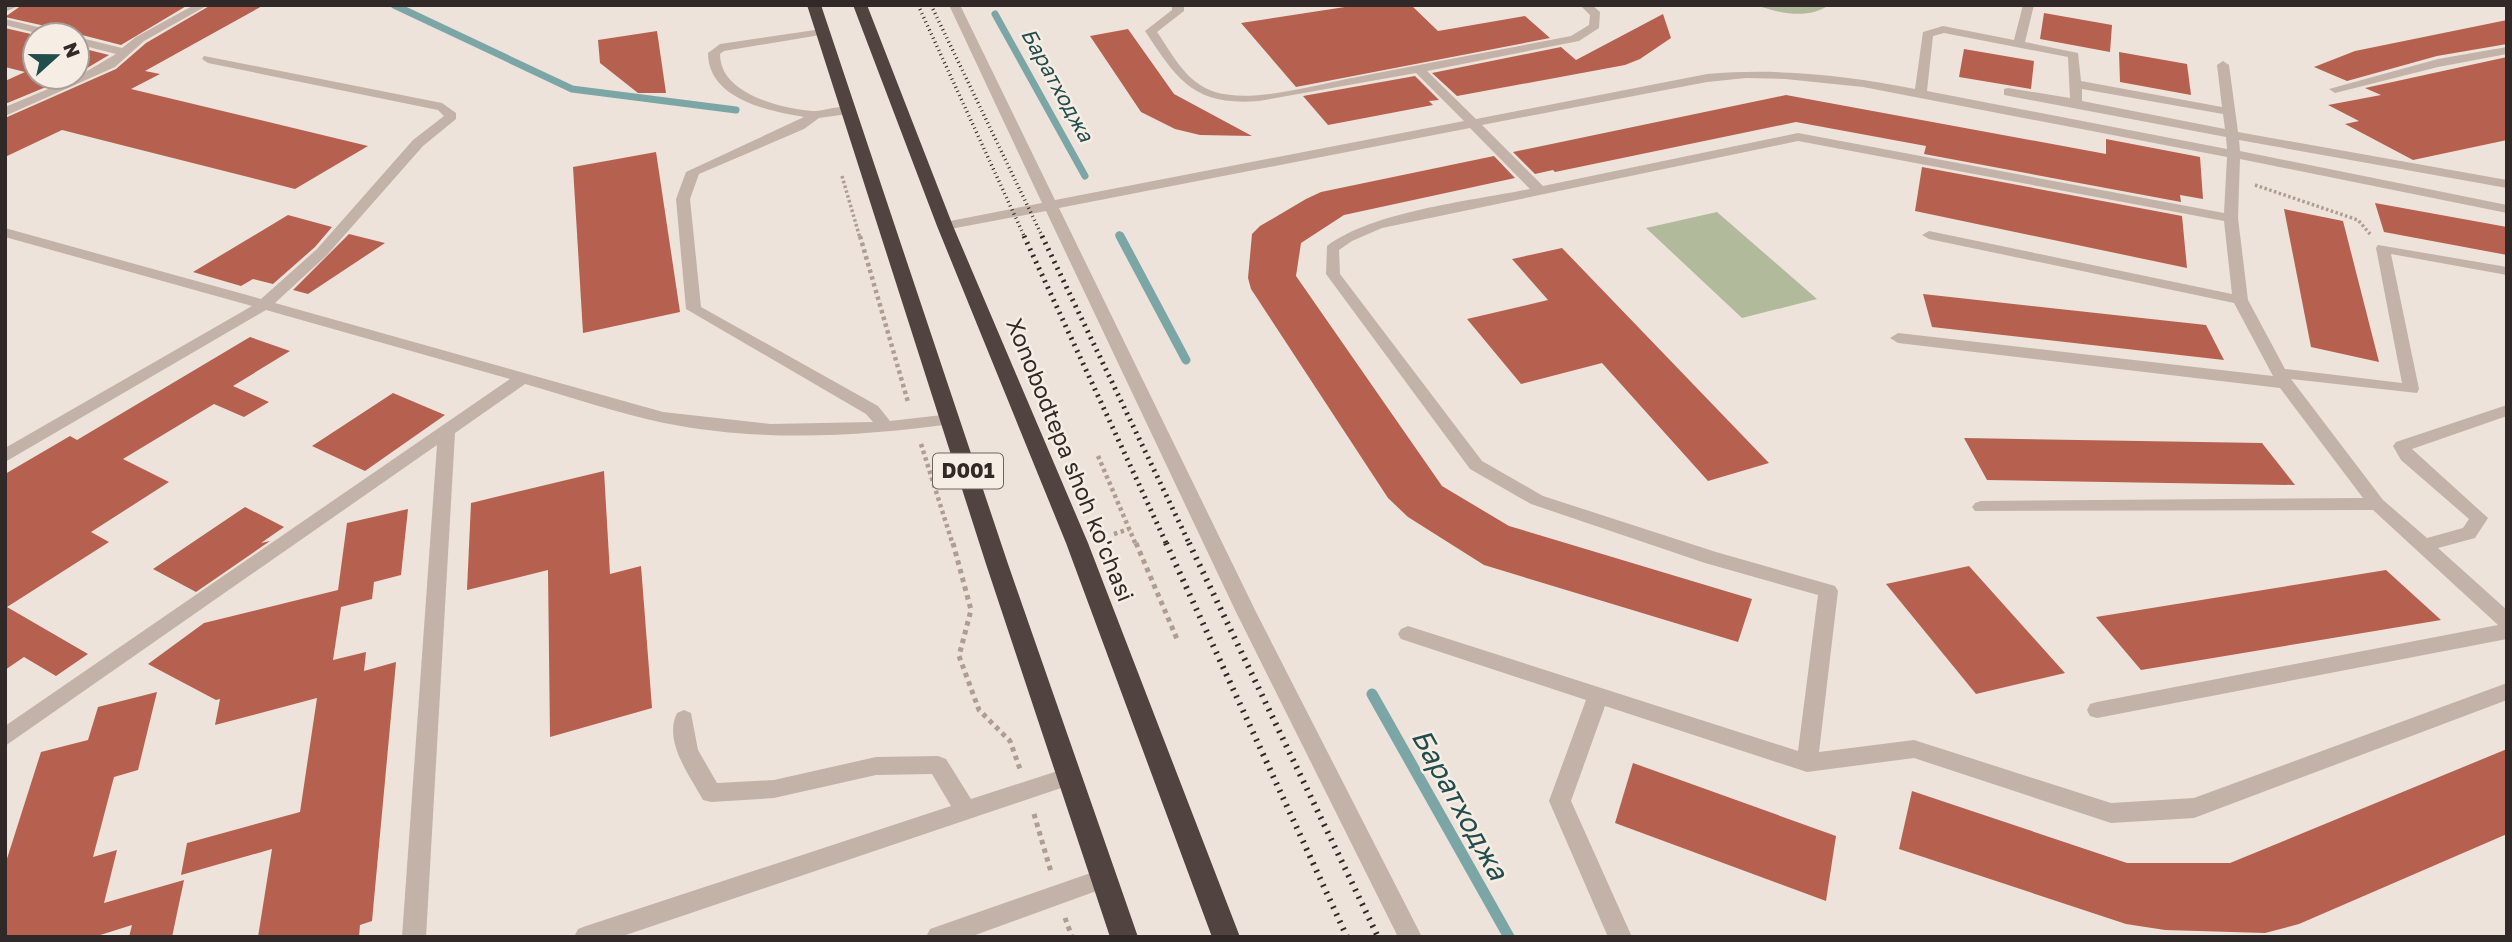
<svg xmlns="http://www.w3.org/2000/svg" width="2512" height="942" font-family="'Golos Text',sans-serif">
	<rect width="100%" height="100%" fill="#ede3da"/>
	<g fill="#b2ba9c">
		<path d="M1756 5H1829C1808 20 1778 13 1756 5Z"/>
		<path d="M1717 212 1817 299 1742 318 1646 228Z"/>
	</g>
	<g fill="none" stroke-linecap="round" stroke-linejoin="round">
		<g stroke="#7ca6a5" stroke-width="7">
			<path d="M394 5 572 89 736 110"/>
			<path d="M995 14 1085 176"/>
			<path d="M1119 235 1121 238"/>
		</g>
		<path stroke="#7ca6a5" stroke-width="9" d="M1120 236 1186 360"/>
		<path stroke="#7ca6a5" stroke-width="11" d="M1372 694 1509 937"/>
	</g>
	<g fill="#b6614f">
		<path d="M22 5H188L121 45 78 34 67 35 63 30 5 17Z"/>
		<path d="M211 5H264L145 71 160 74 131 89 368 146 295 189 62 130 5 157V118L116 69 146 43Z"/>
		<path d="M1358 5H1411L1438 31 1525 16 1550 38 1296 87 1241 23Z"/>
		<path d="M2044 13 2112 25 2110 52 2040 39Z"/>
		<path d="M1663 14 1671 38 1640 59 1625 65 1457 96 1432 73 1561 47 1576 60Z"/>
		<path d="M2507 20V44L2437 56 2347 81 2314 67 2355 51Z"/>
		<path d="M5 28 35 35V77H70L5 104V81L25 72 5 67Z"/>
		<path d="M1128 29 1174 94 1252 136 1200 135 1175 129 1141 112 1090 36Z"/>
		<path d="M657 31 666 93H638L600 63 598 40Z"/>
		<path d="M77 47 109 55 77 74Z"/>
		<path d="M1964 49 2034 61 2031 89 1959 77Z"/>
		<path d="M2119 52 2187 64 2191 95 2120 82Z"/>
		<path d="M2507 57V140L2413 160 2345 124 2359 121 2328 105 2381 95 2365 88Z"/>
		<path d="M1415 76 1439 100 1429 101 1433 105 1328 125 1303 96Z"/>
		<path d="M1786 95 2106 154V139L2200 157 2203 199 2180 195 2181 202 1924 154 1926 146 1796 122 1555 172 1553 170 1535 174 1513 152Z"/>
		<path d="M656 152 680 312 583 333 573 167Z"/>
		<path d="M1494 156 1515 178 1344 215 1301 243 1296 276 1442 486 1509 526 1752 599 1738 642 1484 565 1408 517 1388 498 1251 289 1248 278 1252 234 1260 226 1306 199 1321 192Z"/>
		<path d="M1922 167 2182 216 2187 268 1915 211Z"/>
		<path d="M2375 203 2507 227V255L2384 232Z"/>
		<path d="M2284 209 2343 221 2379 362 2311 347Z"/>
		<path d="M288 215 332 227 315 247 273 284 253 279 241 286 193 272Z"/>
		<path d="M349 234 385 243 308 294 293 290Z"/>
		<path d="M1562 248 1769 463 1708 481 1602 363 1521 384 1467 319 1548 300 1512 259Z"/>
		<path d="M1923 294 2206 325 2224 360 1932 327Z"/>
		<path d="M250 337 290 351 233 386 269 402 244 417 214 404 123 459 169 482 91 532 109 542 7 607 88 654 56 676 24 657 5 670V474L70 436 77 440Z"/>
		<path d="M393 393 445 415 365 471 312 446Z"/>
		<path d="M1964 438 2262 443 2295 485 1987 480Z"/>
		<path d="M604 471 610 574 641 566 652 708 550 737 548 570 467 590 471 503Z"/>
		<path d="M245 507 284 527 261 543 270 541 196 592 153 569Z"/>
		<path d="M408 509 401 575 374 582 372 599 341 607 333 660 366 652 364 671 396 662 372 921 360 925 359 937H258L272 849 181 875 187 843 300 812 317 698 215 725 220 699 216 700 148 664 204 623 338 590 347 523Z"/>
		<path d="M1969 566 2065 673 1976 694 1886 584Z"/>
		<path d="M2386 570 2441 620 2141 670 2096 617Z"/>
		<path d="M157 692 138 770 114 777 93 857 117 850 104 903 184 880 172 937H129L132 925 94 937H5V865L41 752 88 740 98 707Z"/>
		<path d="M2507 749V834L2299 924 2265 933 2165 930 2126 924 1899 849 1912 791 2127 863H2230Z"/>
		<path d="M1633 763 1836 836 1826 901 1615 823Z"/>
	</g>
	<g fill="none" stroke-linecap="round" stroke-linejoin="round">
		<g stroke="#af9c92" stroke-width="3.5" stroke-dasharray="2.5 2.5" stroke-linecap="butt">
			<path d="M842 176 860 238"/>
			<path d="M2255 185 2358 220 2370 234"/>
		</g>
		<g stroke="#af9c92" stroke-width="4.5" stroke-dasharray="3.5 3.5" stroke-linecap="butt">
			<path d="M860 236 908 402"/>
			<path d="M921 444 953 545"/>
			<path d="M1098 456 1136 545"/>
			<path d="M1114 534 1129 529"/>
		</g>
		<g stroke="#af9c92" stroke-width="5" stroke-dasharray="4.5 4.5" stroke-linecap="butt">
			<path d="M953 543 971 610 959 656 979 710 1010 741 1020 769"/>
			<path d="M1136 543 1177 639"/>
			<path d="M1034 814 1051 872"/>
			<path d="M1065 918 1072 937"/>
		</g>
		<g fill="#c3b2a7" fill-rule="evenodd">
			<path d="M5 5H20L5 12Z"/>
			<path d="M194 5H208L144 41 115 67 5 116V107L77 77 116 54 77 44V37L122 48 136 37Z"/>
			<path d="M949 5H960L1055 200 1464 121 1416 73 1259 101C1194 106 1178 81 1145 31L1172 10V5H1184V11L1157 32C1173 55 1186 83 1215 92 1254 104 1317 84 1357 77 1428 63 1500 50 1571 36L1589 25 1590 15 1580 5H1592L1600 12 1599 28 1579 41 1427 71 1476 119 1707 74C1778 68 1845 75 1915 89L1923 32 1943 26 2014 40 2023 5H2034L2025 42 2078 53 2081 81 2222 107 2217 65 2223 61 2229 65 2238 132 2507 180V188L2239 140 2240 151 2507 205V213L2240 159 2238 218 2248 300 2285 369 2402 383 2376 248 2378 245 2507 267V275L2391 254 2419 389 2417 393 2291 379 2383 500 2427 538 2463 528 2469 519 2401 460 2393 446 2396 442 2507 405V416L2412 449 2488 518 2475 538 2438 548 2507 610V639L2097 718 2090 716 2087 710 2090 704 2097 702 2498 625 2373 510 1975 511 1972 507 1975 503 1981 501 2363 498 2280 388 1898 343 1890 338 1898 333 2273 376 2234 303 1929 239 1922 235 1929 231 2232 294 2224 221 1798 141 1382 228 1352 241 1339 250 1340 274 1482 461 1543 496 1716 552 1835 586 1838 591 1819 752 1914 740 2111 803 2194 798 2507 683V700L2194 818 2111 823 1914 758 1807 772 1605 706 1571 801 1632 937H1608L1549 801 1586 700 1401 639 1398 634 1401 629 1408 626 1798 751 1818 595 1705 563 1531 504 1470 469 1326 274 1327 246C1374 211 1471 201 1530 189L1470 128 1059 208 1256 612 1422 937H1398L1236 612 1046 211 945 230 938 226 945 222 1042 203ZM1944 33 2068 57 2070 98 2008 88 2004 89V95L2226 137 2227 149 1927 91 1933 36ZM1746 78 1785 79 1863 87 2227 157 2224 213 1798 133 1543 186 1482 125 1707 82ZM2082 89 2223 114 2225 129 2082 101Z"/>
			<path d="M5 19 62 33 64 35H44L5 25Z"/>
			<path d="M822 29 826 30V34L724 51 720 54C720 94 780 108 813 111 826 112 844 102 854 110L848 114 819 118 804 129 699 174 690 199 701 307 878 406 890 421 951 414 959 419 951 424C856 437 759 442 664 423 617 413 571 397 525 384L455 433 426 937H402L437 445 5 746V726L510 379 266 310 5 462V448L252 306 5 237V228L261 299 317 249 413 140 444 116 438 110 208 63 202 59 204 56 442 103 456 113V119L423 146 327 255 275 303 663 412 770 424 873 422 866 414 686 309 676 199 686 172 804 117C768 111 708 99 708 53L720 44Z"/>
			<path d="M2507 47V54L2438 67 2335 93 2329 89 2438 59Z"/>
			<path d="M684 710 691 713 698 750 717 783 774 780 876 757 938 756 946 759 971 799 1070 767 1078 770 1081 776 1078 782 1070 785 620 937H574L578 929 586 926 951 806 932 774 876 775 774 798 711 802 703 800C690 776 663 741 677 713Z"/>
			<path d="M1105 868 1113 871 1117 878 1113 885 970 937H926L930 929Z"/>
		</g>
		<g fill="#51433f" fill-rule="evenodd">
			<path d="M807 5H821L1008 564 1138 937H1110L986 564Z"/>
			<path d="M853 5H867L953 226 1088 543 1240 937H1212L1066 543 937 226Z"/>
		</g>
		<g stroke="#312927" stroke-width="3.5" stroke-dasharray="1 3.5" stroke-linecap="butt">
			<path d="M918 5 1025 238"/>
			<path d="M931 5 1043 238"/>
		</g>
		<g stroke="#312927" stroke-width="5" stroke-dasharray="2 5" stroke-linecap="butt">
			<path d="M1024 236 1167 545"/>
			<path d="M1042 236 1190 545"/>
		</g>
		<g stroke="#312927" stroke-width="6" stroke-dasharray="2 6" stroke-linecap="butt">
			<path d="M1166 543 1347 937"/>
			<path d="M1189 543 1378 937"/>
		</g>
	</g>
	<g text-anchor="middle" stroke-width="5" stroke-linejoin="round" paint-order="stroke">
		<g font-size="21" font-style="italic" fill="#224d4d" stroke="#f6ede5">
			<text transform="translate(1057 85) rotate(61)" y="7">Баратходжа</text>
		</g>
		<rect fill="#f6ede5" stroke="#6c6460" stroke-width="2" x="933" y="453.5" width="70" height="35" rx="5"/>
		<g font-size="21" font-weight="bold" fill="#312927">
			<text x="968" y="478">D001</text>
		</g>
		<g font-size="23" fill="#312927" stroke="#f6ede5">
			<text transform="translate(1070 460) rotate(68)" y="8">Xonobodtepa shoh ko'chasi</text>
		</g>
		<g font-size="28" font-style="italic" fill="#224d4d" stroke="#f6ede5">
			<text transform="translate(1460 804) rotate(61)" y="10">Баратходжа</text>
		</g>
	</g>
	<rect width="2512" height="942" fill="none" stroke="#312927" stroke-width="14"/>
	<g transform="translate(56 56) rotate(69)"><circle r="33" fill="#f6ede5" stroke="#a79f99" stroke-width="2"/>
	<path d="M0-5L12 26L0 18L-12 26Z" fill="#224d4d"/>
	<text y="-10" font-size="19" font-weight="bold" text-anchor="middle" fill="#312927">N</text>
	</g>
</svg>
